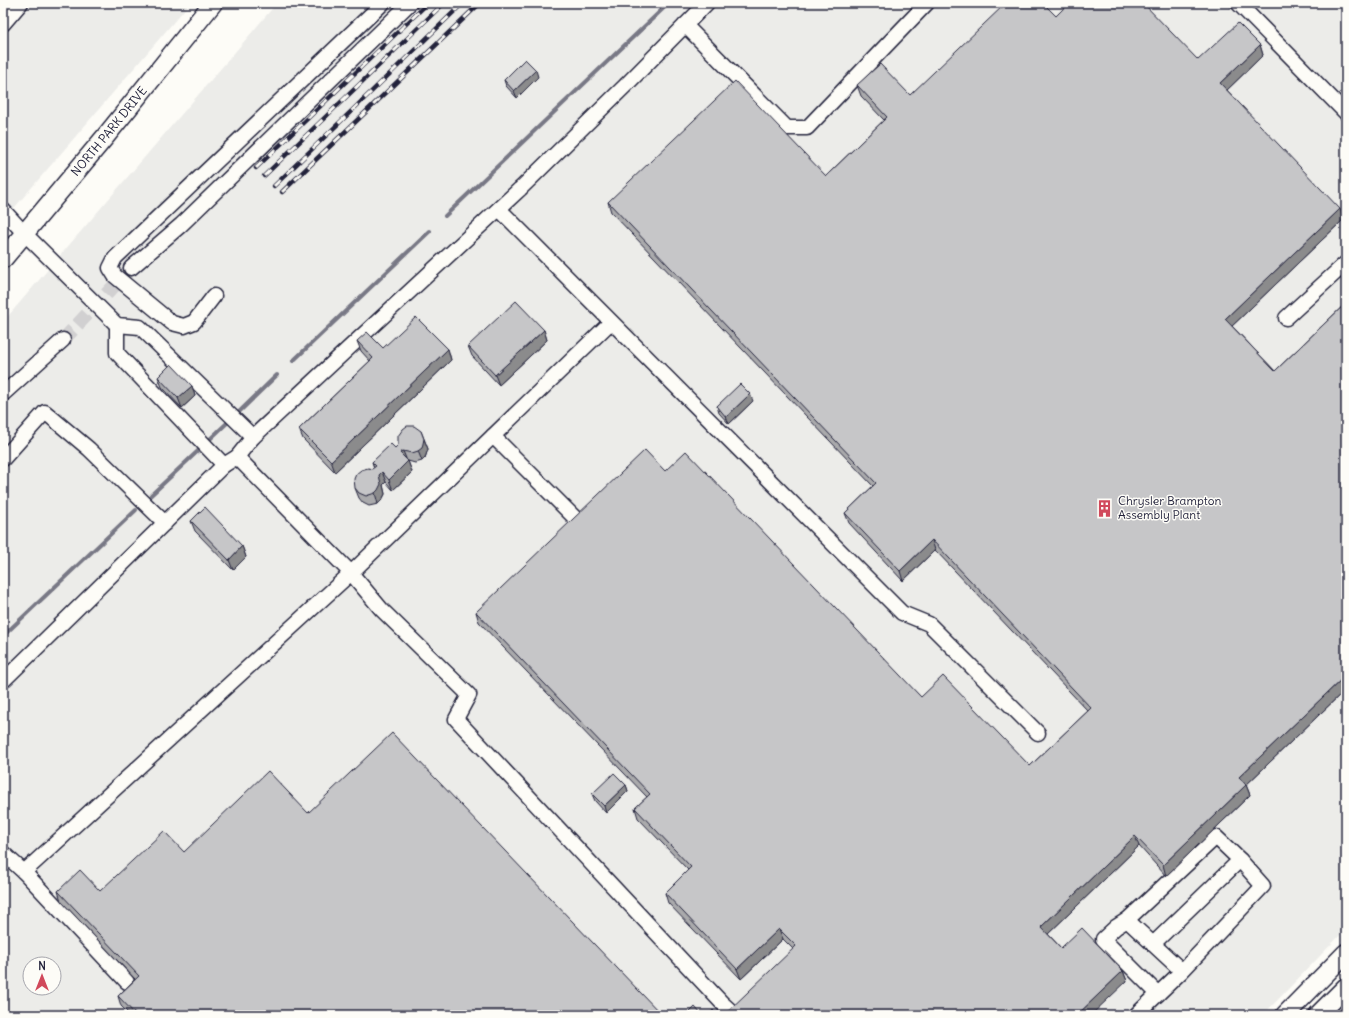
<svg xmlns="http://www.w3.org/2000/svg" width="1349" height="1018" font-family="Delius,sans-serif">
	<rect width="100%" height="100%" fill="#fdfcf7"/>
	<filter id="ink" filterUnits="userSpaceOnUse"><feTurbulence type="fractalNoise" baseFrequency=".025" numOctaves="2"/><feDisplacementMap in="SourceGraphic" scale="8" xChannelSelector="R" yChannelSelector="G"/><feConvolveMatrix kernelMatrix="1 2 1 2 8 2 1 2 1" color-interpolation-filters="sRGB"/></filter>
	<g filter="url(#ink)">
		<g fill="#ecece9" fill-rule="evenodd">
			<path d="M3 3H190L3 221Z"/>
			<path d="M277 3H1346V929L1263 1015H3V322ZM30 964H54V988H30Z"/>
		</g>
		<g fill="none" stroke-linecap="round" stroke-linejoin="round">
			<g stroke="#787885" stroke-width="4">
				<path d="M445 216 669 3"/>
				<path d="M293 361 430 231"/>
				<path d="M238 413 277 375"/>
				<path d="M209 440 228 422"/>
				<path d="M151 495 199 450"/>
				<path d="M3 636 136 510"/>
			</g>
			<path stroke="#d1d0d1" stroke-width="14" stroke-dasharray="14 7" stroke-linecap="butt" d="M63 340 131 268"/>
			<defs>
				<g id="minor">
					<path d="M1238 3 1346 113"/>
					<path d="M3 24 21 3"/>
					<path d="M685 25 787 128H807L927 3"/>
					<path d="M627 84 707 3"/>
					<path d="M499 209 902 613 929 624 1038 733"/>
					<path d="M3 210 24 233 117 325 140 327 253 437"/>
					<path d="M131 268 181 225 410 3"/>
					<path d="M214 296 194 322 184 326 172 323 115 276 110 268 115 258 383 3"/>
					<path d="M1286 318 1346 263"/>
					<path d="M117 325V353L224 465"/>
					<path d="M3 394 63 340"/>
					<path d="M493 436 575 518"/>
					<path d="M237 457 351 573 382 610 469 695 456 719 722 1003 733 1013"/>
					<path d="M3 459 45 412 89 449 165 523"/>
					<path d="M3 681 224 465 237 457 253 437 520 189"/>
					<path d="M3 853 24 872 127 982"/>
					<path d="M24 872 351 573 611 322"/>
					<path d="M1127 920 1116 927 1103 939 1158 994"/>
					<path d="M1153 944 1240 860"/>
					<path d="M1136 1015 1182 971 1263 886 1240 860 1216 837 1127 920 1182 971"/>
				</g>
				<g id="major">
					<path id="s1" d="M3 259 105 137 213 3"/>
					<path d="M1285 1015 1346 953"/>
					<path d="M1318 1015 1346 987"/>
				</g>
			</defs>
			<use href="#minor" stroke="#22223b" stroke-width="17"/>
			<use href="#major" stroke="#22223b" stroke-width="21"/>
			<use href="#minor" stroke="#fdfcf7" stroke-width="14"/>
			<use href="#major" stroke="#fdfcf7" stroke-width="18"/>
			<defs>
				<g id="rail">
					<path d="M256 168 428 3"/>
					<path d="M264 176 444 3"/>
					<path d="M274 186 463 3"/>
					<path d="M282 192 480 3"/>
				</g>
			</defs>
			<use href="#rail" stroke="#22223b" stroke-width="4.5"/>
			<use href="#rail" stroke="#fdfcf7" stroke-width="3" stroke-dasharray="9" stroke-linecap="butt"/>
			<defs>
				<path id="minor-bridge" d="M520 189 627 84"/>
			</defs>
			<use href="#minor-bridge" stroke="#22223b" stroke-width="17" stroke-linecap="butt"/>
			<use href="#minor-bridge" stroke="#fdfcf7" stroke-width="14"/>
		</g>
		<g fill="#aaaaac" stroke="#22223b">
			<path d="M1056 16 1198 60 1260 45 1263 55 1227 90 1344 219 1232 326 1275 371 1346 303V689L1246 785 1250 795 1166 876 1139 846 1048 934 1061 948 1123 971 1127 981 793 949 783 939 741 979 668 903 665 893 688 870 638 818 635 808 647 797 479 622 476 612 665 471 921 697 1030 766 1088 711 935 550 903 581 849 523 845 513 873 486 611 212 608 202 826 176 884 120 861 96 857 85 910 95Z"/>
			<path d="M538 77 517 98 506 86 504 80Z"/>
			<path d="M544 330 547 340 499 385 472 356 468 346Z"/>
			<path d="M357 341 383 348 448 349 451 360 335 472 303 439 299 429 370 361 361 351Z"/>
			<path d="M158 377 192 386 195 396 182 408 162 387Z"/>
			<path d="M753 401 729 424 719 413 717 406Z"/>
			<path d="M421 431 428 449 425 458 422 461 415 463 408 461 412 472 393 490 386 482 383 485 385 494 382 500 378 504 369 506 363 503 359 498 355 488 374 468 372 462 395 448Z"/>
			<path d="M191 521 242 546 246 557 233 570 195 531Z"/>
			<path d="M626 785 628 791 606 813 595 801 592 794Z"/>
			<path d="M308 813 662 1015H130L121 1006 118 996 135 979 61 901 58 891H100L184 852Z"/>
		</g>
		<g fill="#8b8b8c" stroke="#22223b">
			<path d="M1260 45 1263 55 1224 93 1220 83Z"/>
			<path d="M536 70 538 77 517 98 514 91Z"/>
			<path d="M1340 209 1344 219 1229 329 1225 319Z"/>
			<path d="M544 330 547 340 499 385 495 375Z"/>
			<path d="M448 349 451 360 335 472 331 461Z"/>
			<path d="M192 386 195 396 182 408 178 398Z"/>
			<path d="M750 394 753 401 729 424 726 417Z"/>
			<path d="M424 439 428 449 425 458 422 461 418 451Z"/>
			<path d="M403 451 407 461 400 453Z"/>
			<path d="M408 461 412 472 393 490 389 480Z"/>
			<path d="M382 472 386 482 383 485 385 494 382 500 378 504 375 493 379 475Z"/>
			<path d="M932 540 935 550 903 581 900 571Z"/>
			<path d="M242 546 246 557 233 570 229 560Z"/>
			<path d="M1346 675V689L1243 788 1239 777Z"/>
			<path d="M626 785 628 791 606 813 604 806Z"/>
			<path d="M1246 785 1250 795 1166 876 1163 865Z"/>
			<path d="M1135 836 1139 846 1045 937 1041 927Z"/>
			<path d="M779 929 783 939 741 979 737 969Z"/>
			<path d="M1123 971 1127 981 1091 1015H1077Z"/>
		</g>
		<g fill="#c6c6c8" stroke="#22223b">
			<path d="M1006 3H1043L1056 16 1069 3H1143L1198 60 1238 23 1260 45 1220 83 1340 209 1225 319 1275 371 1346 303V675L1239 777 1246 785 1163 865 1135 836 1041 927 1061 948 1082 928 1123 971 1077 1015H724L796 946 779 929 737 969 665 893 691 867 635 808 650 794 476 612 645 450 665 471 686 451 921 697 943 676 1030 766 1091 708 932 540 900 571 845 513 876 483 608 202 735 81 826 176 887 117 857 85 880 64 910 95Z"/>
			<path d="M525 59 536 70 514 91 504 80Z"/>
			<path d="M516 301 544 330 495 375 468 346Z"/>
			<path d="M416 317 448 349 331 461 299 429 373 358 357 341 367 332 383 348Z"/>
			<path d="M171 364 192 386 178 398 158 377Z"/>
			<path d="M740 384 750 394 726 417 717 406Z"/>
			<path d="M407 426H414L421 431 424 439 422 448 418 451 412 453 403 451 400 453 408 461 389 480 382 472 379 475 381 484 378 490 375 493 366 496 359 493 355 488 354 479 356 474 361 470 368 468 372 469 376 466 372 462 391 444 395 448 398 445V436L403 429Z"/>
			<path d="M205 507 242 546 229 560 191 521Z"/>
			<path d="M392 733 662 1015H136L118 996 139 976 58 891 80 870 100 891 164 831 184 852 268 771 308 813Z"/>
			<path d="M614 773 626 785 604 806 592 794Z"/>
			<path d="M695 1007 702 1015H687Z"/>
			<path d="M713 1010 718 1015H708Z"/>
		</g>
	</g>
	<defs>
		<symbol id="building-bare" viewBox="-9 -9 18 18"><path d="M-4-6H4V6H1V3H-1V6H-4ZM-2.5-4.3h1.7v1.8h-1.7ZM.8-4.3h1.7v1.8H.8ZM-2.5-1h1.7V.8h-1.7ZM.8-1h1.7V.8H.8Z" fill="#d1495b" stroke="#fdfcf7" stroke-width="2.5" paint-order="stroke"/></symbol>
	</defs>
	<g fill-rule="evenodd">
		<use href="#building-bare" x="1092" y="496" width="25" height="25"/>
	</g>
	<g text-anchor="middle" stroke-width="3" stroke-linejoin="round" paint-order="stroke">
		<g font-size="12" fill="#22223b" stroke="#fdfcf7">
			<text dy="4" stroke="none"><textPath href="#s1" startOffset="166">NORTH PARK DRIVE</textPath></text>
		</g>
		<g font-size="12" fill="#22223b" stroke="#fdfcf7" text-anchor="start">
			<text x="1118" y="505">Chrysler Brampton<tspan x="1118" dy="14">Assembly Plant</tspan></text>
		</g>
	</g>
	<rect width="1349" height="1018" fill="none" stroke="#fdfcf7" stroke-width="16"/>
	<rect x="8" y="8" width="1333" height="1002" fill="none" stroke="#22223b" stroke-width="1.5" filter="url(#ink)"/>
	<g transform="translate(42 976)"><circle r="19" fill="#fdfcf7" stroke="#a5a5ac"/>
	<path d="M0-3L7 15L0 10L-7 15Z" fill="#d1495b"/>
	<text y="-6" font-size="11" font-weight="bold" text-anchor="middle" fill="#22223b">N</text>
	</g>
</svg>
